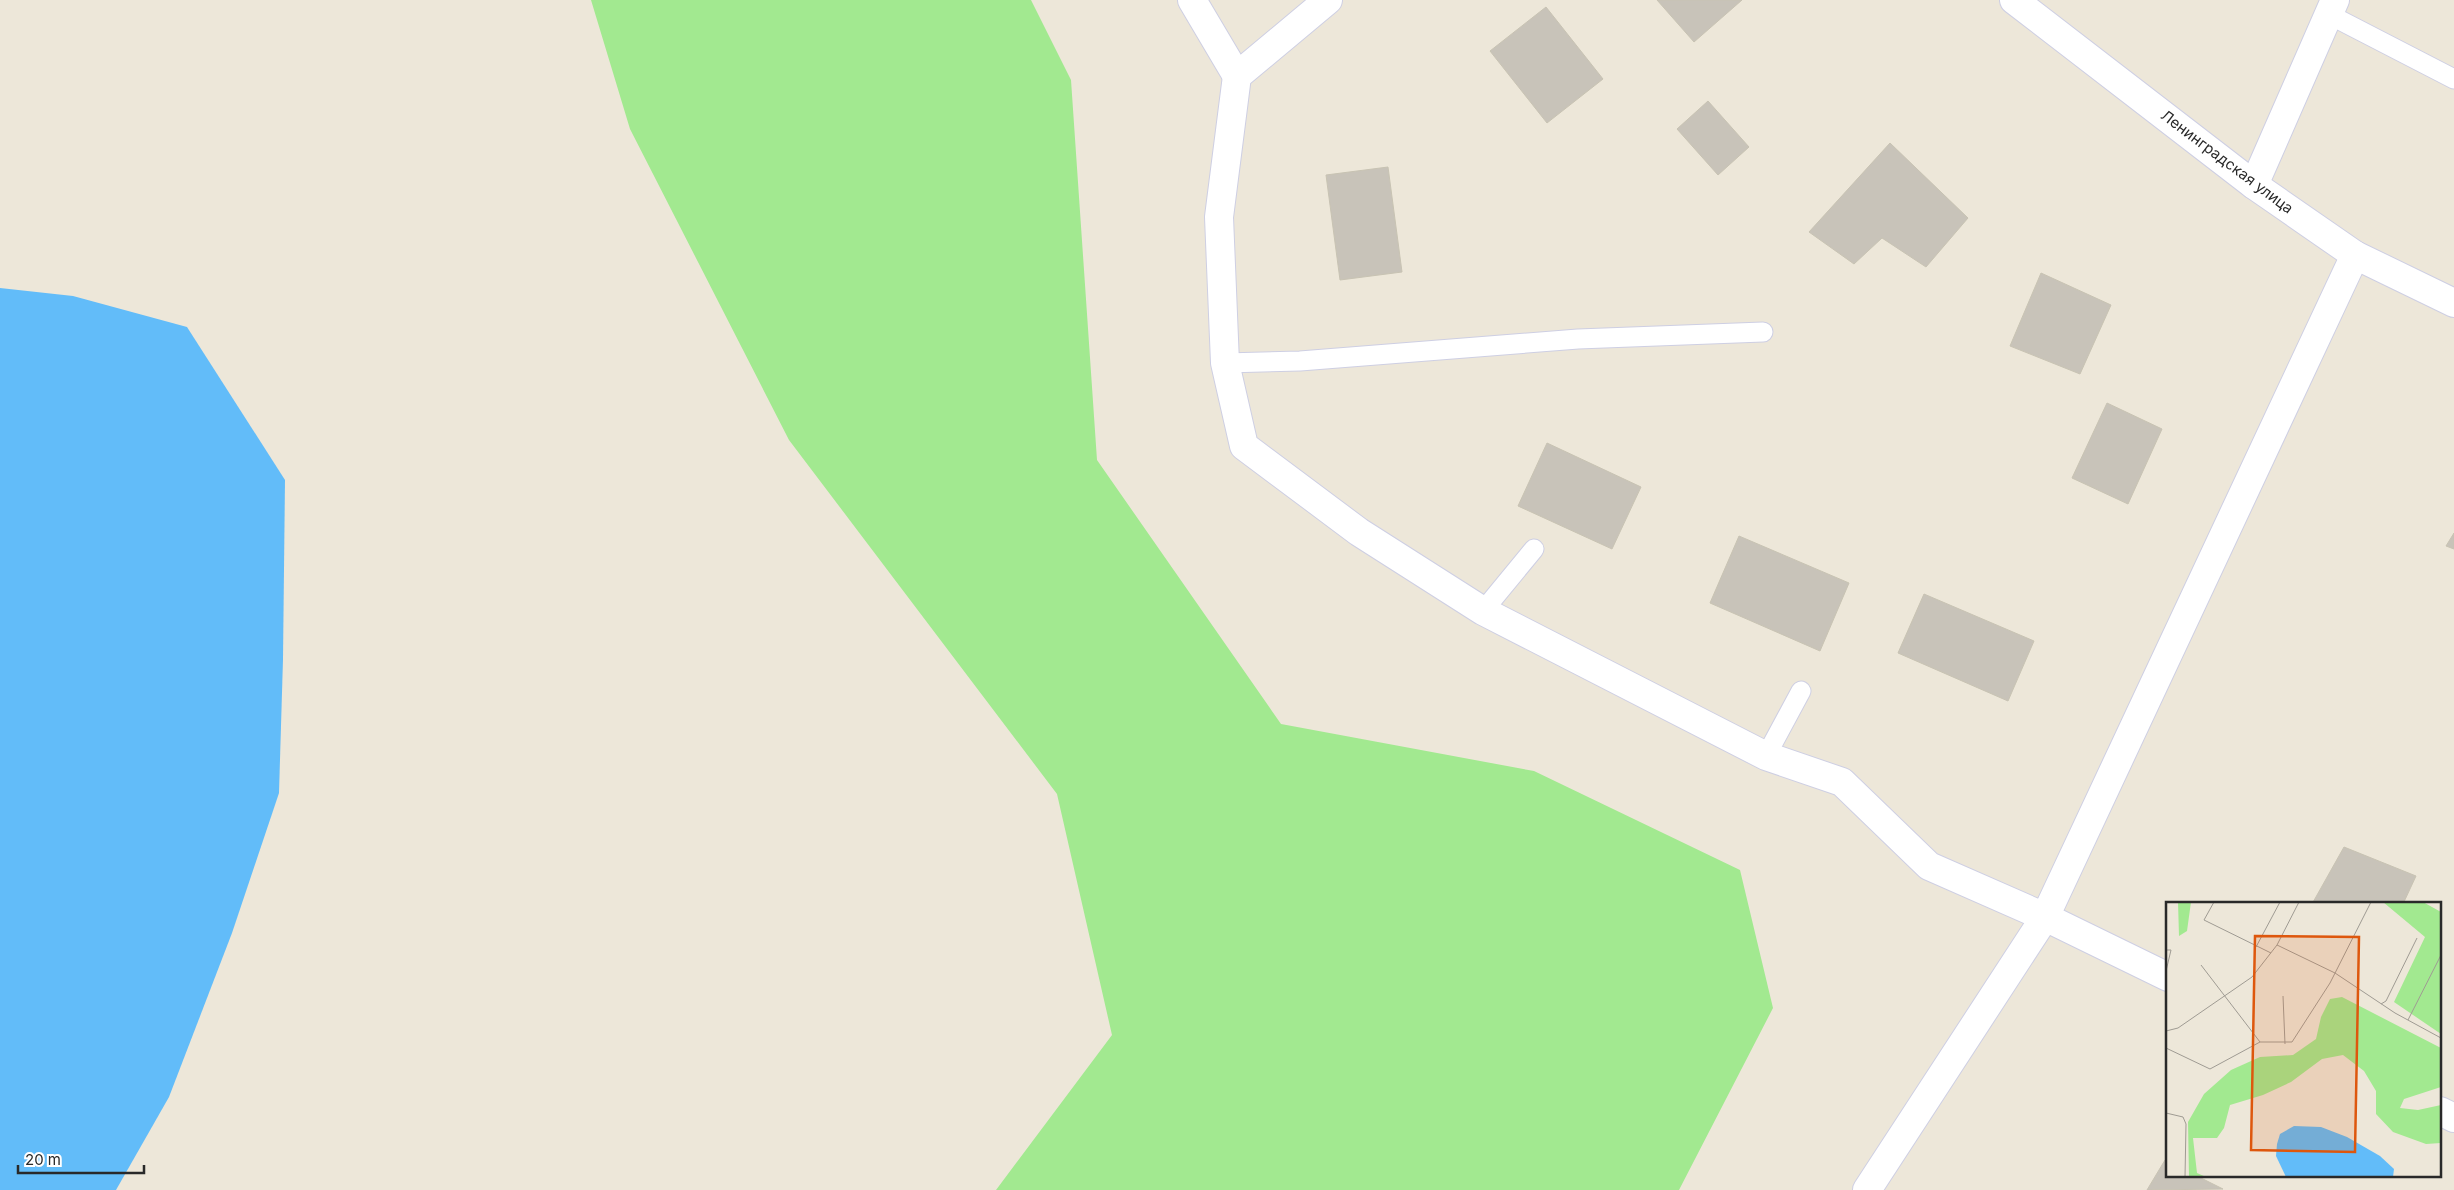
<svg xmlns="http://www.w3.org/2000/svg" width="2454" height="1190" font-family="Inter,sans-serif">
	<rect width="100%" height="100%" fill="#ede7d9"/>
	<path fill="#a2e990" d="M591 0H1031L1071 80 1097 460 1281 724 1534 771 1740 870 1773 1008 1679 1190H996L1112 1035 1057 794 789 440 630 129Z"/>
	<path fill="#62bcf9" d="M0 288 73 296 187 327 285 480 283 659 279 793 232 933 169 1097 116 1190H0Z"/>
	<g fill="#c8c3b9" stroke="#c8c3b3">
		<path d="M1657 0H1742L1694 42Z"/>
		<path d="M1546 7 1603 79 1547 123 1490 51Z"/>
		<path d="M1708 101 1749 147 1718 175 1677 129Z"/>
		<path d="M1890 143 1968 218 1926 267 1882 238 1854 264 1809 232Z"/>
		<path d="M1388 167 1402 272 1340 280 1326 175Z"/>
		<path d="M2041 273 2111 305 2080 374 2010 346Z"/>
		<path d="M2107 403 2162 429 2128 504 2072 478Z"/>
		<path d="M1547 443 1641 487 1612 549 1518 506Z"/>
		<path d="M2454 533V549L2446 546Z"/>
		<path d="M1739 536 1849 583 1820 651 1710 603Z"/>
		<path d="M1924 594 2034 641 2008 701 1898 653Z"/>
		<path d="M2344 847 2416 876 2403 904H2312Z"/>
		<path d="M2165 1160 2168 1162V1176H2197L2223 1189 2147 1190Z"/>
	</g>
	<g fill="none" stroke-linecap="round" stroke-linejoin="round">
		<defs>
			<g id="service">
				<path d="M2328 14 2454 79"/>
				<path d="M1225 363 1300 361 1578 339 1763 332"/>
				<path d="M1483 611 1534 549"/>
				<path d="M1766 756 1801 691"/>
			</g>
			<g id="minor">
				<path d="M1192 0 1237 76"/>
				<path d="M1328 0 1237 76 1219 217 1225 363 1244 446 1359 532 1483 611 1766 756 1842 782 1929 866 2045 917 2168 977"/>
				<path d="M2014 0 2254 185 2355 255 2454 303"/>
				<path d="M2254 185 2335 0"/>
				<path d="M2440 1111 2454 1118"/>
				<path d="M1867 1190 2045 917 2355 255"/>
			</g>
		</defs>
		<use href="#service" stroke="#cecfe3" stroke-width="21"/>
		<use href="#minor" stroke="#cecfe3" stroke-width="30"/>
		<use href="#service" stroke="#fff" stroke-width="19"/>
		<use href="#minor" stroke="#fff" stroke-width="28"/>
	</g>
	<g text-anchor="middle" stroke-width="5" stroke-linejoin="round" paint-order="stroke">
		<g font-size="15" fill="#292929" stroke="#fff">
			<text transform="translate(2227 162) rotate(37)" y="5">Ленинградская улица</text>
		</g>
	</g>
	<g transform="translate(2166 902)">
		<rect width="275" height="275" fill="#ede7d9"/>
		<path d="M12 0H25L21 29 13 34ZM217 0H257L275 10V132L228 100 259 35ZM176 95 275 146V185L238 197 234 206 252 208 275 203V241L260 242 227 230 210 212V189L198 169 177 153 156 157 125 180 97 193 64 203 58 226 51 236H27L31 271 40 275H23L22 220 38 192 65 168 94 155 127 153 150 137 155 115 164 97Z" fill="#a2e990"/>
		<path d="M128 224 155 225 181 235 214 254 228 267 227 275H120L110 254 111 242 114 232Z" fill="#62bcf9"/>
		<path fill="none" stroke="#9f9b93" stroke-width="1" d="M48 0 38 18 105 51M111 43 169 71 229 111 275 136M90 45 114 0M0 48H5L0 69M35 63 94 140H126L164 81 205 0M117 94 119 142M215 102 220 99 251 36M242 118 275 53M0 129 12 126 86 75 111 43 133 0M0 146 44 167 94 140M0 211 17 215 20 222 19 275"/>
		<path fill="#de570d" fill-opacity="0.15" stroke="#de570d" stroke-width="2.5" d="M89 34 193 35 189 250 85 248Z"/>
		<rect width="275" height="275" fill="none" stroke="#292929" stroke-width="2.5"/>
	</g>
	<path d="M18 1165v8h126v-8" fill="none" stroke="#292929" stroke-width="2.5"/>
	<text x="25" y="1165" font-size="15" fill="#292929" stroke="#ffffff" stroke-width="4" paint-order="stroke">20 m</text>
</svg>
